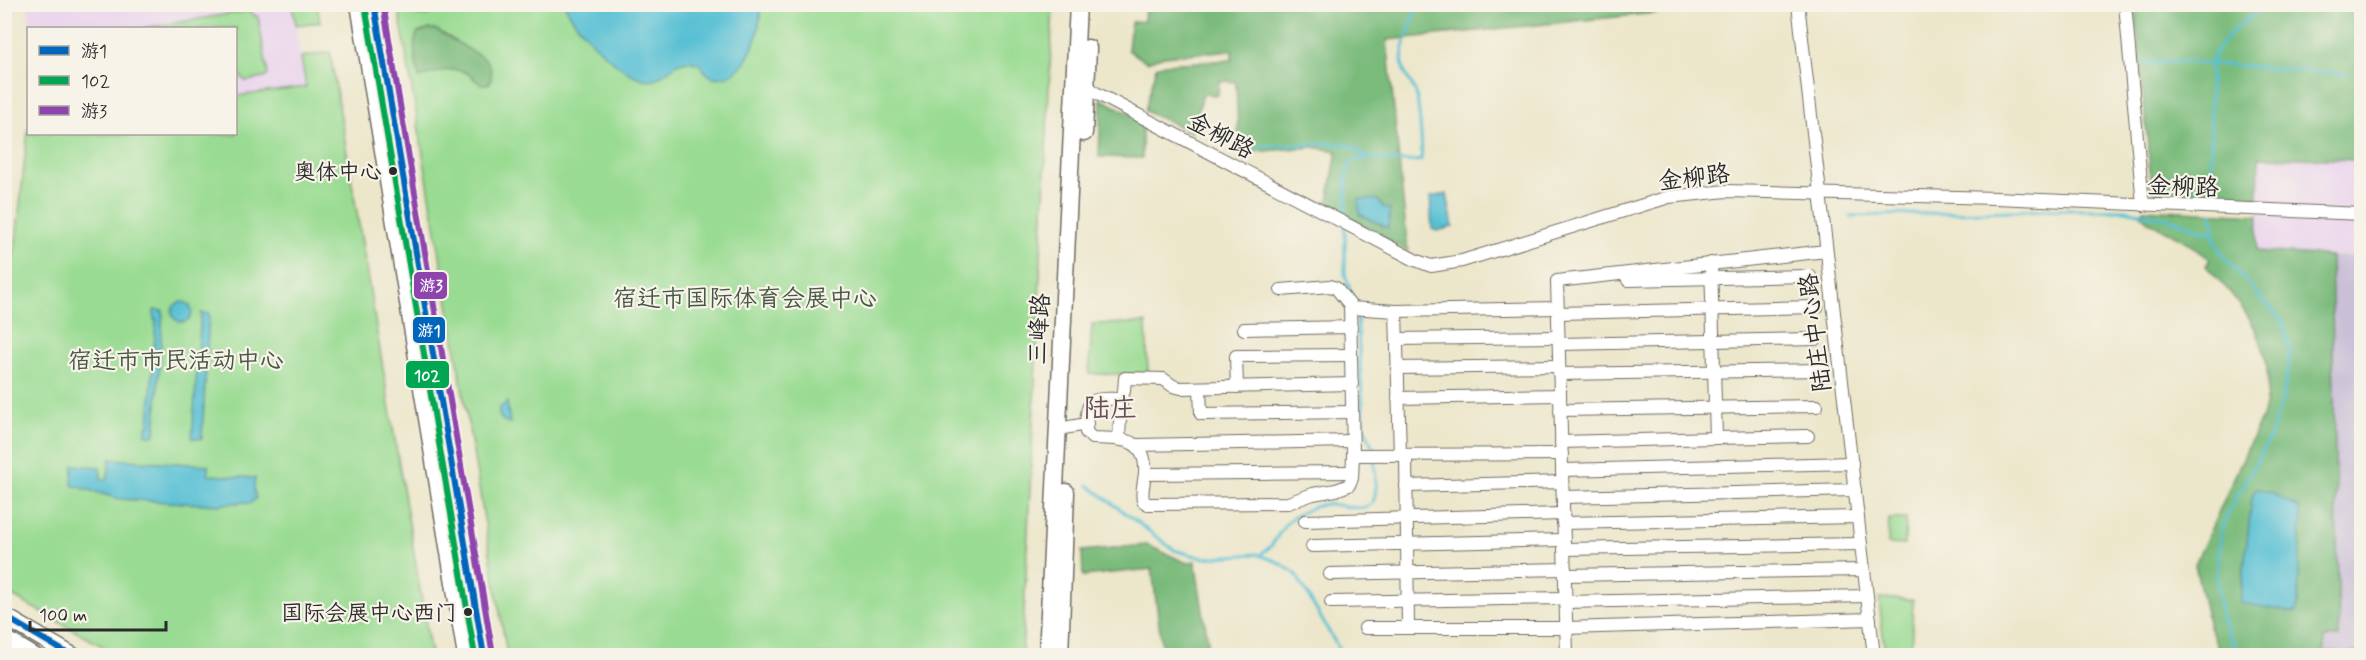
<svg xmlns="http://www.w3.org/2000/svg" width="2366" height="660" font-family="Mynerve,'LXGW WenKai TC',sans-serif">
	<rect width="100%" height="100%" fill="#f7f3e8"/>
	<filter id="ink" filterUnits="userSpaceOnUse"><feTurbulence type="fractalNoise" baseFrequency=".0167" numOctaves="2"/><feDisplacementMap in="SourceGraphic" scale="12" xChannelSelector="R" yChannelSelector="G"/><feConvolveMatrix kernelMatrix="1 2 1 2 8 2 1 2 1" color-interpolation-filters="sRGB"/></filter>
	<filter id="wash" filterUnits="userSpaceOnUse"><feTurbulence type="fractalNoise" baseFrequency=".008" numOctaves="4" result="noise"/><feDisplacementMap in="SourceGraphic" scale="24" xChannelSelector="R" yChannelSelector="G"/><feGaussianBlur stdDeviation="1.35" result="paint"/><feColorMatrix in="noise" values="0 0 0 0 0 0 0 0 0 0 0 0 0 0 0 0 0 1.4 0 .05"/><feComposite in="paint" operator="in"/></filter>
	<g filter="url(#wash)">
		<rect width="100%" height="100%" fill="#ece6ca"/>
		<g fill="#e9d2ee">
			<path d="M28 5H292L306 87 236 96V28H30Z"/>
			<path d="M2259 157 2361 160V257L2257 251Z"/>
		</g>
		<path fill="#c9bfd7" d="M2331 256 2361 257V653L2324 654V638L2339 637Z"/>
		<g fill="#99db92" stroke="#62835e" stroke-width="1.5">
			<path d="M292 5H317L320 22 296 25Z"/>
			<path d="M398 5H1053L1022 655H507Z"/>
			<path d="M248 11 258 17 268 75 264 78 245 81 241 76 236 77V28H143Z"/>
			<path d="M330 52 431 655H118L5 592 4 299 16 242 28 128V134H236V96L306 87 301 57Z"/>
			<path d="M1146 323 1148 374H1089L1092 324Z"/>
			<path d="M1889 519H1906L1905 545 1888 544Z"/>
			<path d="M1879 598 1913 600 1911 655H1885Z"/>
		</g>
		<g fill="#7abb7c" stroke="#527354" stroke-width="1.5">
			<path d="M1674 4V11L1387 40 1408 251 1327 208 1337 151 1313 147 1239 153 1236 82 1219 81 1218 95 1203 94 1192 132 1145 111 1156 67 1165 64 1232 60V50L1164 56 1147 62 1128 50 1131 22 1144 21 1145 5Z"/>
			<path d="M408 5V4L443 5C432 15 417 22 408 5Z"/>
			<path d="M2135 5H2361V160L2259 157 2258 198 2159 194 2152 191Z"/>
			<path d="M429 29 437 30 485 59C491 65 493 74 490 83L482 85C476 82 472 75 467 73 454 66 431 73 419 78 416 64 412 47 417 33Z"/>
			<path d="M1101 99 1142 120V158L1099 157Z"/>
			<path d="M2144 209 2258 215 2257 251 2331 256 2339 637 2324 638V653H2361V655H2221L2209 626 2195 564 2263 414C2280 351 2249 310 2206 266L2210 259 2182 239 2149 222 2140 214Z"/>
			<path d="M1147 545 1187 563 1195 561 1210 655H1163L1152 569 1083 576 1082 551Z"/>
		</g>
		<g fill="#57c0d4" stroke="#417680" stroke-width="1.5">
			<path d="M565 5H760C763 29 747 83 713 77 707 76 703 68 699 64 674 55 673 73 654 79 629 87 572 25 565 5Z"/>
			<path d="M1447 194 1453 227 1437 231 1432 229 1430 197Z"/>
			<path d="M1359 199 1378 200 1384 208 1390 209 1388 228 1359 214Z"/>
			<circle cx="182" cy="312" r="10"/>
			<path d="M154 310 163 311 155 435H146V426L149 425 156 320H154Z"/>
			<path d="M201 313 209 314 202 439 192 438Z"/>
			<path d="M507 402 510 423C502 422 498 417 499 409Z"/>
			<path d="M110 459 208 465V475L255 478 254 490 256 498 250 504 243 502 218 505 119 499 72 485 73 465 100 467 101 478 105 480 108 478Z"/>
			<path d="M2258 489 2272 493 2299 508 2301 518 2298 605 2295 613 2240 603 2252 498 2255 490Z"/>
		</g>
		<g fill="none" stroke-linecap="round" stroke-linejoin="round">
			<g stroke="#57c0d4" stroke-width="3">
				<path d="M2325 4 2362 12"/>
				<path d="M2262 10 2280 4"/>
				<path d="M2145 63 2179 61 2346 74"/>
				<path d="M1245 147 1337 143 1353 147 1367 158"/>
				<path d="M2212 198 2210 65C2220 36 2244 22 2268 4"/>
				<path d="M2212 213 2215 241 2225 258 2282 321 2289 344V363L2283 396 2270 438 2231 507 2221 530 2217 577 2221 616 2240 656"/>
				<path d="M1850 216 2048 210H2125L2171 219 2207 232H2214"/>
				<path d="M1345 221 1347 172 1350 163C1371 151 1398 166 1421 160 1423 150 1419 102 1415 91 1412 82 1405 77 1403 67 1399 50 1413 23 1417 4"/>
				<path d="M1345 227V274L1354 303"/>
				<path d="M1357 317 1364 425 1374 451"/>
				<path d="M1088 485 1174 550 1203 558 1256 554 1276 561 1295 573 1343 656"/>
				<path d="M1259 555C1264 552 1270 548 1273 543 1281 532 1284 522 1297 515 1306 510 1316 505 1327 504 1340 503 1368 516 1374 499 1378 487 1375 470 1374 457"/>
			</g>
		</g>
	</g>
	<g filter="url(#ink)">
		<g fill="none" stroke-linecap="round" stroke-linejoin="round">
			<defs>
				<g id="minor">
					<path d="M1798 4 1874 656"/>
					<path d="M2125 4 2143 205"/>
					<path d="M1086 84 1094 92 1415 260 1431 266 1462 261 1669 197 1726 191 1996 198 2362 214"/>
					<path d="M1628 280 1810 276"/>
					<path d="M1281 290 1330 286 1336 288 1350 305 1353 455 1562 454"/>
					<path d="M1350 308 1396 311 1400 455"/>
					<path d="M1396 311 1558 308"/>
					<path d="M1558 313 1817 307"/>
					<path d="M1244 329 1351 327"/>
					<path d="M1397 339 1558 337"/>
					<path d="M1559 344 1816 339"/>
					<path d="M1397 368 1559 366"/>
					<path d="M1559 374 1823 370"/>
					<path d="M1237 387 1236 356 1351 355"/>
					<path d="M1200 388 1201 414 1352 412"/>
					<path d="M1398 398 1560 395"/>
					<path d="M1121 399 1124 391 1125 378 1163 379 1173 386 1181 388 1352 384"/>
					<path d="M1560 410 1817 406"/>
					<path d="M1058 429 1087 424"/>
					<path d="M1716 438 1808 436"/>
					<path d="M1119 439 1121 399C1087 398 1087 399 1086 432L1092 438C1120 439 1147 436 1145 473 1144 483 1141 491 1143 501L1148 504 1288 503 1313 494 1336 490 1349 485 1352 478 1353 455"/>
					<path d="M1561 442 1716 438 1711 263"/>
					<path d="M1137 445 1352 441"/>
					<path d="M1406 455 1408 627"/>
					<path d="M1562 470 1852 463"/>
					<path d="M1145 474 1352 472"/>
					<path d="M1406 486 1562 482"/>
					<path d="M1563 497 1855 490"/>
					<path d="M1305 521 1563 514"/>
					<path d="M1563 523 1858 517"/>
					<path d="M1312 546 1564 540"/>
					<path d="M1564 549 1861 544"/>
					<path d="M1330 574 1565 569"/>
					<path d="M1565 575 1864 570"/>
					<path d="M1331 602 1565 598"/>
					<path d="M1565 602 1867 596"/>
					<path d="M1365 628H1566L1870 619"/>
					<path d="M1567 656 1557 281 1826 251"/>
				</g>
				<g id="major">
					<path d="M359 4 466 656"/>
					<path d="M374 4 484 656"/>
					<path d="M1084 133 1088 48"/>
					<path d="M4 616 73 656"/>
					<path d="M4 638 34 656"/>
					<path d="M1047 656 1078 4"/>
					<path d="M1060 656 1066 492"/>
				</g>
			</defs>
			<use href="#minor" stroke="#6f6c63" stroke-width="14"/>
			<use href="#major" stroke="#6f6c63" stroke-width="19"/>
			<use href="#minor" stroke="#fff" stroke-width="12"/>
			<use href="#major" stroke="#fff" stroke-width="16"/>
			<defs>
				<g id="bus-1">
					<path d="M374 4 484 656"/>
					<path d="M4 616 72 656"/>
				</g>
				<path id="bus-2" d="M365 5 475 656"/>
				<path id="bus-3" d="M383 4 493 655"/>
			</defs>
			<use href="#bus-1" stroke="#f7f3e8" stroke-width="10"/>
			<use href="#bus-2" stroke="#f7f3e8" stroke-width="10"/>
			<use href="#bus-3" stroke="#f7f3e8" stroke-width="10"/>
			<use href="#bus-1" stroke="#0065bd" stroke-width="6"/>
			<use href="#bus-2" stroke="#00a651" stroke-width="6"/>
			<use href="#bus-3" stroke="#8e44ad" stroke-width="6"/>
		</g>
	</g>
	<g fill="#2b2b2b" stroke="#f7f3e8" stroke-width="2">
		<circle cx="393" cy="171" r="5"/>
		<circle cx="468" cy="612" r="5"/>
	</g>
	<g text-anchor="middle" stroke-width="4.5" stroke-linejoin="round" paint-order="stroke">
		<g font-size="22" fill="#2b2b2b" stroke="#f7f3e8" text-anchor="end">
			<text x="382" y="179">奥体中心</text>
			<text x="457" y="620">国际会展中心西门</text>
		</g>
		<g font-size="24" fill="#2b2b2b" stroke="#f7f3e8">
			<text transform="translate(1221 135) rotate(28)" y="8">金柳路</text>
			<text transform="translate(1694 177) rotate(-7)" y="8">金柳路</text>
			<text transform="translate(2183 186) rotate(2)" y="8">金柳路</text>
			<text transform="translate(1039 329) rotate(-87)" y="8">三峰路</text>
			<text transform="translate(1815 333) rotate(-97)" y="8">陆庄中心路</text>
		</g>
		<g font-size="24" fill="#465745" stroke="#f7f3e8">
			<text x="745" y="306">宿迁市国际体育会展中心</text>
			<text x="176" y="368">宿迁市市民活动中心</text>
		</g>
		<g font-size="27" fill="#674e56" stroke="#f7f3e8">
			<text x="1110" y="417">陆庄</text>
		</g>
	</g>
	<g stroke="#f7f3e8" stroke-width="2">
		<rect x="413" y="271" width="35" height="29" rx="6" fill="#8e44ad"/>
		<rect x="412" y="316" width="34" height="28" rx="6" fill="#0065bd"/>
		<rect x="405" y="360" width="45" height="29" rx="6" fill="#00a651"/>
	</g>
	<g font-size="16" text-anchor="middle" font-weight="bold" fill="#fff">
		<text x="431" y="291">游3</text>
		<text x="429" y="336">游1</text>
		<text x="427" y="381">102</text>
	</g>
	<rect width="2366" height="660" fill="none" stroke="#f7f3e8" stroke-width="24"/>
	<rect x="27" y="27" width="210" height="108" fill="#f7f3e8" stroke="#a5a39c" stroke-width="1.5"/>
	<rect x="39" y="46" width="30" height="9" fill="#0065bd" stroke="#a5a39c" stroke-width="1.5"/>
	<text x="81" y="57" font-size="18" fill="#2b2b2b">游1</text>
	<rect x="39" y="76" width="30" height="9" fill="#00a651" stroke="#a5a39c" stroke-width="1.5"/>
	<text x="81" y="87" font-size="18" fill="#2b2b2b">102</text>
	<rect x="39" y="106" width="30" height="9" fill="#8e44ad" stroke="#a5a39c" stroke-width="1.5"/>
	<text x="81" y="117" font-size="18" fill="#2b2b2b">游3</text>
	<path d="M30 621v9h136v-9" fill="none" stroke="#2b2b2b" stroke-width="3"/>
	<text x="39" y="621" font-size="18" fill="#2b2b2b" stroke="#f7f3e8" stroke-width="4.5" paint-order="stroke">100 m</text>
</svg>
